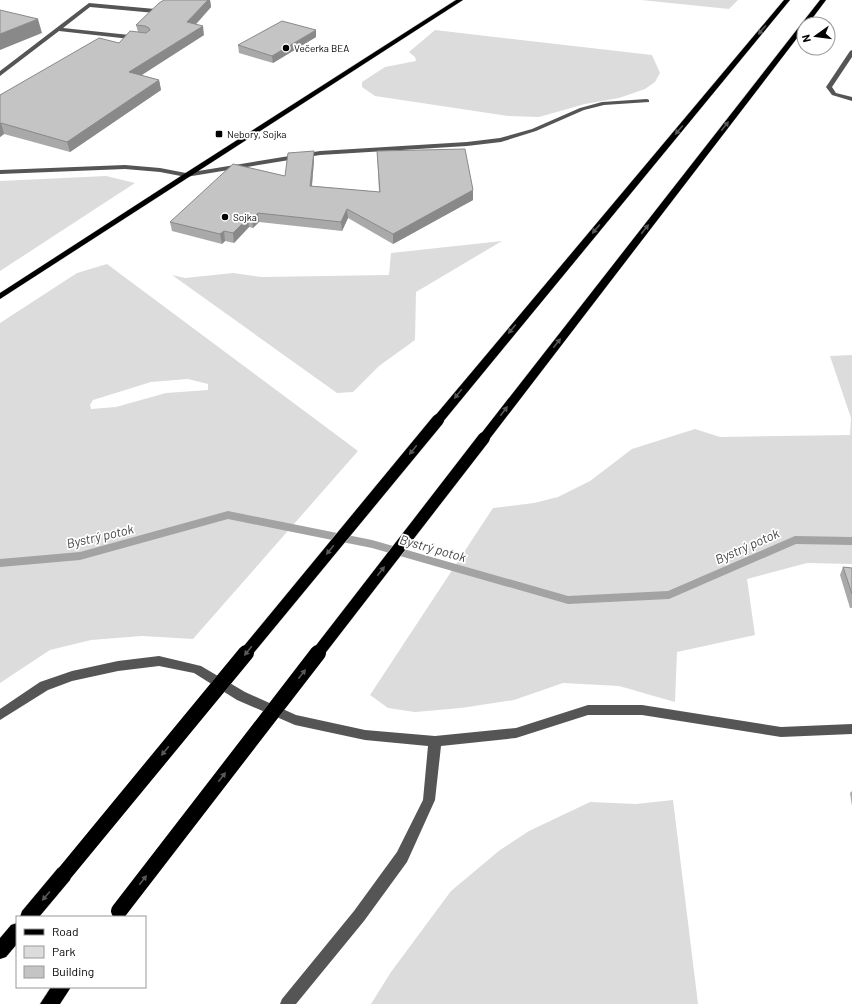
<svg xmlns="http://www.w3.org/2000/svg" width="852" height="1004" font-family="Barlow,sans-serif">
	<rect width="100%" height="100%" fill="#fff"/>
	<g fill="#dcdcdc" fill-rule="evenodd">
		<path d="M641 0H738L729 9Z"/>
		<path d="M435 30 652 55 660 73 655 82 645 89 619 98 585 104 539 117 508 116 375 96 362 87V82L385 67 416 61 415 57 409 52Z"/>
		<path d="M106 176 135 183 0 271V181Z"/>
		<path d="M502 241 416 292 415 340 379 366 353 392 337 393 172 275 185 278 233 273 262 277 389 275 391 253Z"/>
		<path d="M107 264 358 451 193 639 142 636 91 640 50 650 0 683V323L77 273ZM188 379 208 384V390L166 393 116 407 91 409 90 405 93 400 151 382Z"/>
		<path d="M852 355V564L807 563 747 579 755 635 677 652 675 702 619 686 563 683 514 700 461 708 415 712 388 708 370 695 493 508 534 503 558 497 590 481 632 449 695 429 720 437 850 435 851 418 830 356Z"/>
		<path d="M673 800 698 1004H371L391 972 451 891 500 850 529 831 590 802 636 804Z"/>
	</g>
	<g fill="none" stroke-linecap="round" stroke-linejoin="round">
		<path fill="#a3a3a3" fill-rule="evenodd" d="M228 511 372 540 568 596 668 591 795 536 852 537V545L796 544 669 599 568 604 372 548 228 519 80 560 0 567V559L80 552Z"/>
		<defs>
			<path id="major" d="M456 0H463L0 299V293L184 174Z"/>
			<g id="highway">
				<path d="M784 0H790L442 423H434L432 420 434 417Z"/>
				<path d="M820 0H826L808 24H804V29L488 441H480L478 438 480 435Z"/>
				<path d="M64 866 70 868 72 874 70 880 39 917H20L22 911 58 868Z"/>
				<path d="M17 923V944L6 957 0 959V938L11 925Z"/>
				<path d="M51 987H71L60 1004H40Z"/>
			</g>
		</defs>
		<use href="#major" stroke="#dbdbdb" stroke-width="1"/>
		<use href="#highway" stroke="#dbdbdb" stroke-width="1"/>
		<g fill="#555" fill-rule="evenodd">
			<path d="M89 3 155 9 158 11 155 13 90 7 63 28 139 36 142 38 139 40 59 31 0 76V71Z"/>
			<path d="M852 50V57L832 87 836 93 852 97V101L832 95 826 87 850 51Z"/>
			<path d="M647 99 649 100V102L604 105 584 110 536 131 501 142 467 146 320 155 186 177 160 172 125 169 0 174V170L125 165 160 168 186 173 320 151 467 142 500 138 532 129 580 108 602 102Z"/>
			<path d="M159 656 201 666 245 692 296 715 365 730 435 736 516 728 588 705H642L781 727 852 724V734L781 737 642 715H588L516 738 441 746 435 800 407 862 364 921 296 1004H280L282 999 354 911 397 852 423 800 428 746 365 740 295 725 237 700 194 673 159 666 118 671 72 681 48 690 0 720V709L40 682 72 671 118 661Z"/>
		</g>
		<use href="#major" fill="#000" fill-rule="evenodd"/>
		<use href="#highway" fill="#000" fill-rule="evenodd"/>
		<defs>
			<g id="highway-bridge-far1">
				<path d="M245 654 438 420"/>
				<path d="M317 654 484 438"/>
			</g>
			<g id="highway-bridge">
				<path d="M64 874 246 653"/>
				<path d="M119 911 318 653"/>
			</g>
		</defs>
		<use href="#highway-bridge-far1" stroke="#dbdbdb" stroke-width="13" stroke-linecap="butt"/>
		<use href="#highway-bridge" stroke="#dbdbdb" stroke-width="16" stroke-linecap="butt"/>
		<use href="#highway-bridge-far1" stroke="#000" stroke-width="12"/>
		<use href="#highway-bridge" stroke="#000" stroke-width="16"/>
	</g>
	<g fill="#a9a9a9">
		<path d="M164 0H210L211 7 196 24 204 35 141 75 159 80 161 90 70 152 4 134 0 137V95L119 43 138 32 136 25Z"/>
		<path d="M316 37 273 63 239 53 238 45Z"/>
		<path d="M314 151V160L312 186 379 192 377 151 473 200 393 244 348 218 342 231 259 222 253 228 249 227 234 243 225 241 222 244 172 231 170 222 285 176Z"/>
		<path d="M843 567 852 568V608H850L840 575Z"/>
		<path d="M852 791V806L850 793Z"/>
	</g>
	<g fill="#898989">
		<path d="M208 0H210L211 7 189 32 187 22Z"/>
		<path d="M38 19 42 33 0 50V34Z"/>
		<path d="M203 26 204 35 131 82 129 72Z"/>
		<path d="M316 30V37L273 63 272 56Z"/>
		<path d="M159 80 161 90 70 152 67 142Z"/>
		<path d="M1 123 4 134 0 137V124Z"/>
		<path d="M314 151V160L311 195 310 186Z"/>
		<path d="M473 190V200L393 244V234Z"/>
		<path d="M347 209 348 218 342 231 341 222Z"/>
		<path d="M258 213 259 222 253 228 252 219Z"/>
		<path d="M248 218 249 227 234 243 233 233Z"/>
		<path d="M224 231 225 241 222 244 220 234Z"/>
	</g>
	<g fill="#c4c4c4" stroke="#898989">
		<path d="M164 0H208L187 22 203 26 129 72 159 80 67 142 1 123 0 124V95L99 38 119 43 130 31 146 33 150 30 149 28 145 26 136 25 159 3Z"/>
		<path d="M0 10 38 19 0 34Z"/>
		<path d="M282 21 316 30 272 56 238 45Z"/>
		<path d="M465 149 473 190 393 234 347 209 341 222 258 213 252 219 248 218 233 233 224 231 220 234 170 222 233 164 285 176 288 153 314 151 310 186 380 192 377 151Z"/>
		<path d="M843 567 852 568V594Z"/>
	</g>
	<defs><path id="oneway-solid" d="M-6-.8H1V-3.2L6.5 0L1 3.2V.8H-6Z"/></defs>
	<g fill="#595959">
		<use href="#oneway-solid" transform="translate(762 30) rotate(130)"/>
		<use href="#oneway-solid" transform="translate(725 126) rotate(-52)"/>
		<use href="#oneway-solid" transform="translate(679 130) rotate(130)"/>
		<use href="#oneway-solid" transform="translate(596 229) rotate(130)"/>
		<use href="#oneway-solid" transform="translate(645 229) rotate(-52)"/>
		<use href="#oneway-solid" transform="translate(512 329) rotate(130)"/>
		<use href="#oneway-solid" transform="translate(557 343) rotate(-52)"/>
		<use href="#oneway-solid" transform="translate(458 394) rotate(129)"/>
		<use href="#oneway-solid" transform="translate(504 411) rotate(-53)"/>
		<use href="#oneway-solid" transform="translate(413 450) rotate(129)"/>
		<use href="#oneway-solid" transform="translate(330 550) rotate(129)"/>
		<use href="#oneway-solid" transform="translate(381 571) rotate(-52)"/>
		<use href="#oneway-solid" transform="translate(248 651) rotate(129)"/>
		<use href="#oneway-solid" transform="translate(302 674) rotate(-52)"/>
		<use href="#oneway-solid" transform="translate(165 751) rotate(129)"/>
		<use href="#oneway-solid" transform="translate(222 777) rotate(-52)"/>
		<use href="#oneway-solid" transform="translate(143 880) rotate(-52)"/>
		<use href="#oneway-solid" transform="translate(46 896) rotate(130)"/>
	</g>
	<g fill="#000" stroke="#fff" stroke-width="1.5">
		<circle cx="286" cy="48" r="4"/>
		<rect x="215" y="130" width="8" height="8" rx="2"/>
		<circle cx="225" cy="217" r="4"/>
	</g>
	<g text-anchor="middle" stroke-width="3.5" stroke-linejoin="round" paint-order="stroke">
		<g font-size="10" fill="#000" stroke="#fff" text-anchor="start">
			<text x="294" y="52">Večerka BEA</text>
			<text x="227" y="138">Nebory, Sojka</text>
			<text x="233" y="221">Sojka</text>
		</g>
		<g font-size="13" font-style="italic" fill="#444" stroke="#fff">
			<text transform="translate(100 536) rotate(-13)" y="5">Bystrý potok</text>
			<text transform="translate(747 546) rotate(-24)" y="5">Bystrý potok</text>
			<text transform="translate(433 548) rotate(16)" y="5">Bystrý potok</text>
		</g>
	</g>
	<rect x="16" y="916" width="130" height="72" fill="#ffffff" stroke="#999999"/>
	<rect x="24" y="929" width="20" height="6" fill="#000000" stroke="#999999"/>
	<text x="52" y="936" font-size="12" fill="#000000">Road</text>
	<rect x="24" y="946" width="20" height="12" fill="#dcdcdc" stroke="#999999"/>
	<text x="52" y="956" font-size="12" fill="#000000">Park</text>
	<rect x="24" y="966" width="20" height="12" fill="#c4c4c4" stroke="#999999"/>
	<text x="52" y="976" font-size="12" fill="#000000">Building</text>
	<g transform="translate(816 36) rotate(256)"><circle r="19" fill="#ffffff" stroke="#999999"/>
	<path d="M0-3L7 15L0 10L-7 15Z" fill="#000000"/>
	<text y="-6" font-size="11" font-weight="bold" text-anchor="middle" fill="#000000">N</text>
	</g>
</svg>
